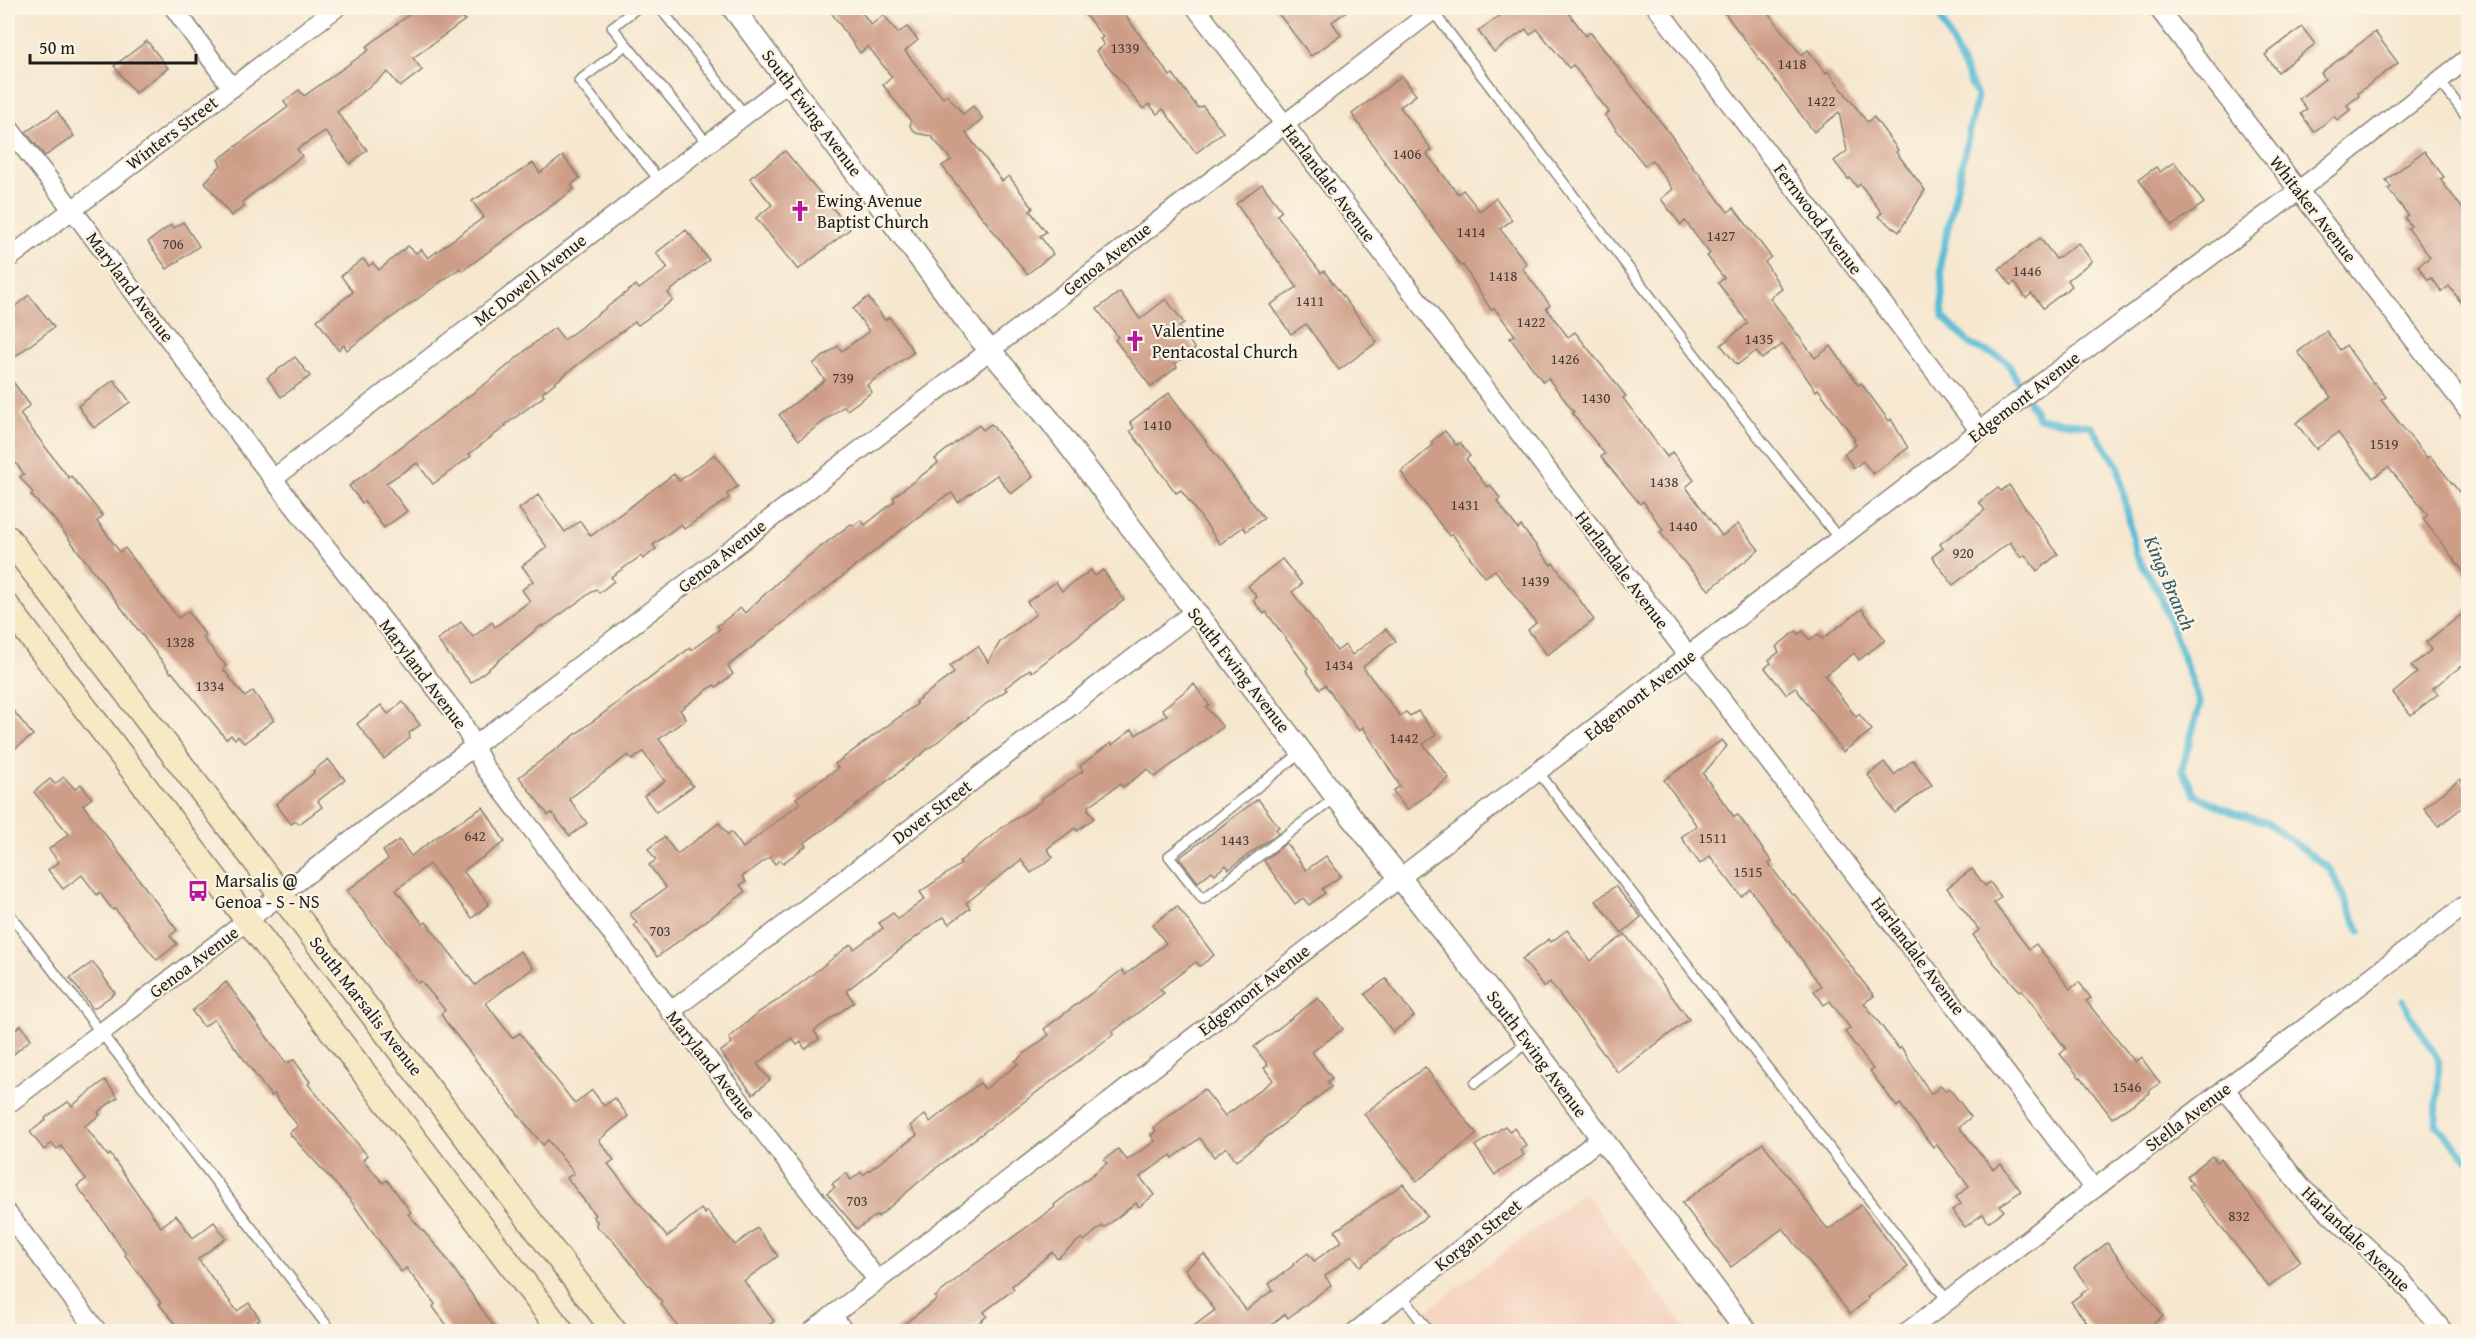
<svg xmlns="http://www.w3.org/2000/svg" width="2476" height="1339" font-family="'Gentium Book Plus',serif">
	<rect width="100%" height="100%" fill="#fcf5e5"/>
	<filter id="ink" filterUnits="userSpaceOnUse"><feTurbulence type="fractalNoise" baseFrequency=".0167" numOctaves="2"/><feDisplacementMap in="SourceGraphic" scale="12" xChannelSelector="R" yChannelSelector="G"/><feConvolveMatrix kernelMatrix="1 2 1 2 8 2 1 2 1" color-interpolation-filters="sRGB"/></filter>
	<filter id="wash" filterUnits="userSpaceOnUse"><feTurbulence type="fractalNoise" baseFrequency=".008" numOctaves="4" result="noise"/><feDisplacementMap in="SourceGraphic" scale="24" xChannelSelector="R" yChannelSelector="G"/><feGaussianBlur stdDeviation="1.35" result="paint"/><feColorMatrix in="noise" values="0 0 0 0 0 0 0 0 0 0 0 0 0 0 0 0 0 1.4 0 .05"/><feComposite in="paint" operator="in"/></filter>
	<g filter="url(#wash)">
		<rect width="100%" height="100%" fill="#f6e7cf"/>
		<path fill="#f4d3c0" d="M1584 1192 1688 1331 1398 1332Z"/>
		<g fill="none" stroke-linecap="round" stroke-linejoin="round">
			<g stroke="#58bcd6" stroke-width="7">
				<path d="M1936 8 1977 96 1941 260 1943 317 1971 345 2006 360 2038 418 2091 426 2118 466 2136 555 2160 594 2200 704 2182 769 2195 795 2234 813 2266 822 2330 869 2360 931"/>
				<path d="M2402 1001 2439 1061 2436 1124 2468 1160"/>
			</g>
		</g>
		<g id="blocks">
			<g fill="#ce9d87">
				<path d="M418 8H478L463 19 465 20 413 58 422 70 400 87 388 72 337 112 367 150 350 164 325 131 297 149 302 156 242 202 245 206 231 216 205 182 221 165 218 160 288 107 284 101 299 90 304 96 369 50 366 47Z"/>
				<path d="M828 8H859L871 25 884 15 898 33 907 27 918 40 905 51 943 98 947 95 963 114 973 106 983 119 966 133 1002 181 1009 176 1033 208 1030 211 1046 232 1040 236 1053 254 1027 274 942 166 951 160 931 136 916 133 910 126 911 121 883 85 892 77 868 46 860 53Z"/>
				<path d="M1080 8H1120L1170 76 1173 74 1198 108 1203 106 1223 132 1196 153 1163 109 1157 114 1149 104 1143 109 1096 51 1104 45 1100 39 1103 37Z"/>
				<path d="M1274 8H1351L1332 22 1341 35 1311 56Z"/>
				<path d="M1511 8H1565L1586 36 1590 32 1668 131 1696 172 1697 171 1728 212 1734 208 1771 257 1765 262 1782 289 1770 298 1815 358 1831 346 1858 385 1861 383 1889 421 1891 419 1908 448 1873 474 1863 461 1854 468 1844 454 1856 445 1853 440 1855 439 1818 389 1816 391 1783 344 1762 359 1756 351 1737 365 1721 345 1748 323 1718 283 1724 278 1707 256 1710 254 1685 221 1681 225 1661 199 1673 189 1652 160 1645 166 1605 115 1609 112 1573 65 1569 68 1537 29 1530 35 1526 29 1494 52 1478 31Z"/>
				<path d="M1721 8H1764L1801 55 1808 50 1826 73 1828 71 1867 122 1874 117 1898 150 1896 152 1925 190 1899 232 1878 216 1882 213 1860 184 1857 187 1850 178 1848 179 1834 161 1847 151 1839 112 1814 132Z"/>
				<path d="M2302 27 2315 44 2278 72 2265 55Z"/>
				<path d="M2375 32 2398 63 2358 93 2359 96 2347 105 2350 110 2337 120 2334 116 2314 132 2301 114 2307 109 2299 99 2325 79 2321 73Z"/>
				<path d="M147 41 168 68 135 93 114 66Z"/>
				<path d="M1402 76 1416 95 1400 107 1432 150 1427 154 1458 194 1463 190 1480 211 1496 198 1512 220 1500 229 1527 264 1522 268 1550 305 1546 308 1568 337 1575 332 1626 396 1623 398 1667 457 1672 452 1694 480 1686 487 1722 536 1738 524 1759 550 1709 590 1676 553 1660 532 1663 530 1643 501 1640 504 1601 457 1605 454 1572 413 1574 412 1548 378 1543 382 1510 338 1515 335 1494 308 1491 310 1463 265 1461 266 1384 161 1352 114Z"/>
				<path d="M57 111 74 136 45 156 26 132Z"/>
				<path d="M785 151 850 229 798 270 756 218 772 205 750 178Z"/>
				<path d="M2424 151 2444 177 2440 179 2469 217V313L2449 286 2442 292 2432 278 2428 280 2418 266 2430 257 2408 228 2411 226 2405 218 2408 215 2388 189 2391 187 2386 180Z"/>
				<path d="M563 156 580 178 571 185 574 189 462 271 460 268 347 350 344 345 338 350 317 320 353 292 341 276 363 259 369 266 373 263 379 270 408 246 416 253 421 249 428 258 484 217 472 201 533 163 540 173Z"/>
				<path d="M2174 162 2204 203 2172 226 2139 179 2156 167 2160 172Z"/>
				<path d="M1262 184 1282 211 1277 215 1321 273 1324 271 1377 342 1339 370 1306 324 1291 334 1270 305 1297 287 1236 204Z"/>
				<path d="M183 222 199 246 167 269 148 242 171 225 174 228Z"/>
				<path d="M686 230 709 260 668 293 673 300 638 325 635 322 595 351 542 393 544 396 505 425 506 426 469 454 471 456 433 484 417 463 386 483 407 511 384 528 364 501 362 503 349 486 493 378 543 336 555 328 564 340 636 285 639 289 668 268 656 253Z"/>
				<path d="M2040 238 2056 259 2078 243 2092 261 2068 280 2072 286 2043 308 2032 294 2026 298 2015 282 2011 285 1999 269Z"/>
				<path d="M1120 292 1140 319 1166 299 1184 323 1179 327 1195 349 1175 364 1177 367 1151 387 1115 340 1118 337 1097 309Z"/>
				<path d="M29 295 54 327 8 362V312Z"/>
				<path d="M868 297 885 320 889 317 914 352 867 385 872 392 847 410 844 406 799 440 779 415 825 380 813 364 838 346 842 351 869 331 853 309Z"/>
				<path d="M2326 331 2340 350 2346 345 2373 383 2374 382 2386 397 2381 400 2427 458 2430 456 2469 504V579L2423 519 2428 515 2388 467 2373 478 2338 433 2316 449 2296 423 2331 397 2298 352Z"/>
				<path d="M295 357 310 376 281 397 267 378Z"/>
				<path d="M8 375 30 405 20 414 69 478 71 476 103 516 97 521 120 552 125 548 178 618 188 611 206 636 203 638 226 666 223 669 245 697 253 691 274 720 244 743 238 736 235 739 231 735 226 739 172 672 171 673 50 514 49 515 31 495 33 493 20 477 24 474 8 453Z"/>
				<path d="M114 380 130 402 94 428 78 406Z"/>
				<path d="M1169 393 1264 518 1246 531 1243 527 1220 544 1181 490 1176 493 1130 431 1134 428 1130 422Z"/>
				<path d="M991 424 1033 477 1011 494 997 475 958 502 952 493 941 499 728 666 733 674 716 687 714 685 680 710 686 719 659 739 693 786 656 812 644 796 665 781 643 752 632 760 628 755 569 799 587 823 570 836 552 813 548 815 519 777 690 648 691 650 720 629 717 626 741 608 745 613 794 567 851 524 853 526 861 520 865 525 895 501 893 498 897 494 938 463 935 459 960 439 979 425 983 430Z"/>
				<path d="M1445 431 1456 445 1460 443 1470 456 1466 459 1487 487 1490 485 1500 498 1497 501 1518 529 1521 526 1551 565 1553 563 1564 578 1594 620 1547 655 1528 630 1536 623 1495 570 1485 577 1452 534 1449 536 1401 472 1433 445 1431 442Z"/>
				<path d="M715 454 738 486 727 494 729 498 684 529 681 524 653 545 656 549 643 559 641 556 611 577 614 581 599 593 596 589 543 627 542 625 471 683 437 640 461 622 473 637 492 622 495 627 530 601 522 590 533 581 522 566 547 547 519 509 538 495 565 532 580 521 591 536 674 474 679 481Z"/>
				<path d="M2009 485 2058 554 2037 571 2025 555 2021 558 2010 542 1953 585 1932 557 1943 548 1940 544 1985 510 1979 502 1998 488 2001 491Z"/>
				<path d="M1282 559 1302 584 1292 592 1337 651 1345 645 1352 655 1386 629 1396 641 1363 667 1400 716 1406 712 1410 716 1418 711 1436 735 1423 744 1449 778 1407 810 1393 791 1400 786 1363 727 1359 731 1325 685 1320 689 1306 670 1308 668 1266 612 1264 614 1253 600 1257 597 1248 586Z"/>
				<path d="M1091 570 1095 576 1103 570 1124 600 1032 672 1030 669 1005 688 1007 690 987 703 846 813 804 843 806 846 783 863 780 860 775 864 770 857 742 877 746 882 740 885 745 892 657 957 634 925 637 923 630 914 666 888 649 865 656 860 648 849 664 837 677 854 719 823 728 835 731 832 743 848 800 803 796 798 838 768 835 764 917 704 916 701 954 673 950 666 978 646 988 662 1000 642 1036 614 1027 602 1056 582 1062 591Z"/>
				<path d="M1862 609 1885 640 1859 660 1854 653 1825 676 1856 717 1859 714 1872 730 1843 752 1795 687 1786 694 1765 668 1771 663 1769 660 1779 652 1776 647 1796 631 1799 634 1803 631 1809 640 1818 634 1822 639Z"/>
				<path d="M2469 609V660L2433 688 2438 694 2411 715 2393 693 2417 673 2411 666 2431 650 2426 642Z"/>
				<path d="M1194 684 1209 705 1206 707 1223 727 1155 777 1148 769 1123 787 1120 784 1089 806 1088 809 1094 818 1077 831 1075 828 1047 849 1053 857 1031 873 1021 860 966 903 970 908 949 924 944 917 940 919 846 991 854 1002 814 1031 819 1039 805 1049 801 1042 797 1045 792 1038 757 1064 770 1080 753 1094 720 1052 732 1043 729 1038 759 1012 786 995 851 944 854 949 883 928 879 923 893 913 898 919 925 899 920 892 961 864 959 862 999 830 1042 801 1041 799 1083 771 1080 766 1111 743 1112 745 1132 729 1136 735 1167 715 1162 709Z"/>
				<path d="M403 702 420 725 409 733 410 738 384 759 357 724 381 705 388 714Z"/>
				<path d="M8 704 33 735 8 754Z"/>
				<path d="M1722 740 1727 746 1703 774 1734 817 1738 815 1772 862 1769 864 1792 895 1794 894 1818 923 1874 996 1864 1003 1899 1049 1901 1047 1931 1094 1941 1086 1945 1091 1949 1088 1971 1117 1959 1127 1993 1169 2001 1164 2021 1191 2000 1206 2004 1211 1988 1222 1983 1214 1965 1227 1952 1210 1961 1204 1956 1197 1969 1186 1936 1144 1933 1147 1900 1104 1897 1107 1870 1071 1873 1069 1845 1032 1850 1028 1830 1001 1824 1005 1814 991 1821 986 1750 889 1741 896 1710 856 1700 864 1681 837 1697 826 1664 780Z"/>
				<path d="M328 759 345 780 318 801 322 807 299 824 296 821 291 824 276 804 314 773 313 771Z"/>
				<path d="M1913 760 1932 785 1895 813 1868 775 1884 762 1894 775Z"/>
				<path d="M64 777 75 789 81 784 92 798 83 805 177 930 170 936 177 944 157 960 115 909 113 910 99 892 97 895 82 875 63 889 48 870 59 862 49 849 69 834 34 792 50 779 55 784Z"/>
				<path d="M2460 779 2469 789V802L2439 826 2424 808Z"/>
				<path d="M1258 799 1279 827 1276 829 1278 833 1229 869 1226 865 1215 874 1212 871 1198 882 1179 858Z"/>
				<path d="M483 807 505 842 463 871 489 904 472 918 429 864 396 890 423 924 426 922 475 985 520 951 533 968 486 1003 512 1038 520 1033 575 1104 592 1090 604 1106 615 1098 628 1116 599 1140 614 1160 608 1164 667 1237 701 1209 705 1214 707 1211 735 1245 757 1228 778 1256 744 1281 774 1321 760 1332H682L661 1304 662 1302 613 1241 596 1226 597 1221 593 1217 595 1215 567 1178 574 1173 548 1140 543 1145 524 1122 446 1022 441 1014 445 1010 421 981 418 983 347 891 388 859 383 851 399 840 411 856 445 831Z"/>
				<path d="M1286 843 1306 870 1326 856 1341 876 1322 889 1325 893 1309 905 1303 898 1295 904 1264 861Z"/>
				<path d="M1972 869 1985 886 1990 882 2001 897 1994 903 2029 949 2036 944 2070 989 2079 982 2091 998 2086 1001 2135 1062 2141 1057 2160 1083 2149 1091 2150 1093 2112 1118 2081 1077 2080 1078 2060 1054 2066 1049 2022 990 2020 991 1995 964 1973 935 1979 930 1947 888Z"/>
				<path d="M1615 886 1641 917 1622 933 1596 901Z"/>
				<path d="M1177 906 1214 955 1200 966 1196 962 1160 989 1164 993 1112 1032 1114 1034 927 1175 878 1217 877 1215 857 1229 827 1193 835 1187 832 1184 846 1173 851 1180 861 1172 863 1175 917 1135 910 1126 925 1115 930 1122 980 1083 985 1089 1018 1064 1015 1061 1049 1035 1044 1029 1122 970 1125 975 1166 943 1152 925Z"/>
				<path d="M1567 930 1590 961 1625 934 1689 1019 1618 1073 1550 982 1544 987 1522 959 1549 939 1551 942Z"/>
				<path d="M93 962 115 993 93 1009 70 978Z"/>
				<path d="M1386 979 1414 1016 1393 1032 1365 994Z"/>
				<path d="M226 982 286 1063 294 1060 310 1082 308 1084 367 1155 363 1160 383 1183 387 1180 411 1212 408 1214 441 1251 498 1332H452L433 1307 435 1304 406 1268 401 1272 351 1201 289 1133 298 1126 274 1094 271 1096 214 1019 204 1027 192 1011Z"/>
				<path d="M1318 998 1343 1029 1312 1052 1332 1078 1327 1082 1331 1087 1236 1161 1226 1147 1214 1157 1200 1138 1173 1158 1171 1155 1140 1177 1154 1195 1139 1207 1136 1203 1104 1228 1102 1226 1084 1241 1082 1238 1057 1258 1052 1252 1012 1286 1014 1289 984 1312 987 1316 967 1332H894L937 1299 935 1297 974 1265 1055 1207 1054 1205 1107 1163 1104 1160 1118 1149 1127 1160 1155 1141 1151 1135 1156 1131 1154 1128 1204 1089 1225 1116 1273 1080 1264 1068 1268 1065 1254 1047Z"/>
				<path d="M21 1025 31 1039 8 1059V1036Z"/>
				<path d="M1425 1067 1477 1134 1417 1181 1364 1114Z"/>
				<path d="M105 1080 118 1097 98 1112 100 1115 85 1126 108 1156 110 1154 161 1227 176 1215 193 1238 214 1222 226 1238 198 1259 237 1311 249 1303 260 1319 242 1332H182L159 1304 161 1303 125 1255 126 1254 100 1216 77 1186 86 1179 61 1146 57 1149 52 1143 44 1150 30 1132 46 1120 45 1118 68 1102 72 1106Z"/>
				<path d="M1505 1126 1509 1131 1514 1128 1527 1146 1521 1150 1524 1155 1495 1175 1475 1146Z"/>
				<path d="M1763 1143 1828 1230 1861 1205 1908 1267 1867 1297 1869 1299 1850 1314 1783 1228 1731 1267 1682 1203Z"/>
				<path d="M2212 1156 2217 1162 2221 1159 2301 1261 2269 1287 2189 1186 2192 1184 2187 1176Z"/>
				<path d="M1403 1184 1427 1216 1360 1266 1352 1255 1325 1276 1331 1285 1288 1318 1285 1314 1262 1332H1186L1215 1310 1185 1269 1204 1254 1246 1310 1273 1290 1269 1284 1294 1265 1293 1264 1308 1253 1314 1261 1342 1241 1335 1231Z"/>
				<path d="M2107 1243 2163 1316 2143 1332H2094L2071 1302 2089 1288 2074 1268Z"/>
			</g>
		</g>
	</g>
	<g filter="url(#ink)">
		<use href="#blocks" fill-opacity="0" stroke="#898276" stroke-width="1.5"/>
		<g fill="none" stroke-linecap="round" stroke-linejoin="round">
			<defs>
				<g id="service">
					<path d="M637 8 612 27 708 144"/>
					<path d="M660 8 745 115"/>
					<path d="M1431 9 1711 376 1840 540"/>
					<path d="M626 45 579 81 660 181"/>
					<path d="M2439 80 2468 118"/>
					<path d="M1302 752 1169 856 1203 899 1336 797"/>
					<path d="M1539 773 1947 1300"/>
					<path d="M8 912 332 1332"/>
					<path d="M1475 1083 1529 1041"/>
					<path d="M1402 1295 1429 1332"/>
					<path d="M836 1313 850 1332"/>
				</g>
				<g id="minor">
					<path d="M174 8 232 88"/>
					<path d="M1196 8 2094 1189"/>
					<path d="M1657 8 1980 431"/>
					<path d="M2158 8 2468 410"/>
					<path d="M8 127 81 221 273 479 462 722 485 768 878 1281"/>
					<path d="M8 259 336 8"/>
					<path d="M273 479 788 82"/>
					<path d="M670 1012 1194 612"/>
					<path d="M2225 1089 2301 1187 2397 1275 2444 1332"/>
					<path d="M8 1104 1436 8"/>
					<path d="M8 1214 98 1332"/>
					<path d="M811 1332 2048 378 2298 191 2468 58"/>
					<path d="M1355 1332 1601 1138"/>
					<path d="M1907 1332 2468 903"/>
				</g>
				<path id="tertiary" d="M733 8 976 334 1048 418 1336 797 1529 1041 1747 1332"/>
				<g id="secondary">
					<path d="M8 538 615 1332"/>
					<path d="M8 607 562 1332"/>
				</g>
			</defs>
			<use href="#service" stroke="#898276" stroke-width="12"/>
			<use href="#minor" stroke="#898276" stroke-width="21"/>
			<use href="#tertiary" stroke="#898276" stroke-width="24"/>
			<use href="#secondary" stroke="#898276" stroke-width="27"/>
			<use href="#service" stroke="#fff" stroke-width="9"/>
			<use href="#minor" stroke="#fff" stroke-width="18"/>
			<use href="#tertiary" stroke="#fff" stroke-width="21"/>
			<use href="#secondary" stroke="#f7e9c3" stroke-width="24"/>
		</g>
	</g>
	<defs>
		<symbol id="church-bare" viewBox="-9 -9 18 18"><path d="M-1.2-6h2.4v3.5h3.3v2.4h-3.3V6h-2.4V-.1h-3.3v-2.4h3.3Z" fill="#b5179e" stroke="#fcf5e5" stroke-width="2.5" paint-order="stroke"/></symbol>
		<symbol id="bus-bare" viewBox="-9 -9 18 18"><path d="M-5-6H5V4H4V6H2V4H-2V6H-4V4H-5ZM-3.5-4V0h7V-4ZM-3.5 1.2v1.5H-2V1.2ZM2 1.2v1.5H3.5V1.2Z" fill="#b5179e" stroke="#fcf5e5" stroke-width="2.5" paint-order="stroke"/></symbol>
	</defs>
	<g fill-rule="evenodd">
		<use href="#church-bare" x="785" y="196" width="30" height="30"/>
		<use href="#church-bare" x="1120" y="326" width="30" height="30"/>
		<use href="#bus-bare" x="183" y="876" width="30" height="30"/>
	</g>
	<g text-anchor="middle" stroke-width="4.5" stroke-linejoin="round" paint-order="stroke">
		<g font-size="15" fill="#483c37">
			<text x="1125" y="53">1339</text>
			<text x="1792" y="69">1418</text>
			<text x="1821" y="106">1422</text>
			<text x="1407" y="159">1406</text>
			<text x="1471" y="237">1414</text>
			<text x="1721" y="241">1427</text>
			<text x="173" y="249">706</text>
			<text x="2027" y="276">1446</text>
			<text x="1503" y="281">1418</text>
			<text x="1310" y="306">1411</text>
			<text x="1531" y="327">1422</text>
			<text x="1759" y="344">1435</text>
			<text x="1565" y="364">1426</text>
			<text x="843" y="383">739</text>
			<text x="1596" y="403">1430</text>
			<text x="1157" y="430">1410</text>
			<text x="2384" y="449">1519</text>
			<text x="1664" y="487">1438</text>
			<text x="1465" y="510">1431</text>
			<text x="1683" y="531">1440</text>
			<text x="1963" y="558">920</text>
			<text x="1535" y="586">1439</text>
			<text x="180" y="647">1328</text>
			<text x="1339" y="670">1434</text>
			<text x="210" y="691">1334</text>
			<text x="1404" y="743">1442</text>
			<text x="475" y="841">642</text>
			<text x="1713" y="843">1511</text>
			<text x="1235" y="845">1443</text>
			<text x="1748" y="877">1515</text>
			<text x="660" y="936">703</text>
			<text x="2127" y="1092">1546</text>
			<text x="857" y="1206">703</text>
			<text x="2239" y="1221">832</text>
		</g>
		<g font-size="18" fill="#1c1c1c" stroke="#fcf5e5">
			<text transform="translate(812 113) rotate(53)" y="6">South Ewing Avenue</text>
			<text transform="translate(172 133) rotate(-37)" y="6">Winters Street</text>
			<text transform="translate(1329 183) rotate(53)" y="6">Harlandale Avenue</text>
			<text transform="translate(2313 209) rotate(52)" y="6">Whitaker Avenue</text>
			<text transform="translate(1818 219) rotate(53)" y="6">Fernwood Avenue</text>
			<text transform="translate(1107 259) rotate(-38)" y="6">Genoa Avenue</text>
			<text transform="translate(530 280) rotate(-38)" y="6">Mc Dowell Avenue</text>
			<text transform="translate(130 287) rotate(53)" y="6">Maryland Avenue</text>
			<text transform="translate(2024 397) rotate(-38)" y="6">Edgemont Avenue</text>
			<text transform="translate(722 556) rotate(-38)" y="6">Genoa Avenue</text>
			<text transform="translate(1622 570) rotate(53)" y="6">Harlandale Avenue</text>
			<text transform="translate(1239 670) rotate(52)" y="6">South Ewing Avenue</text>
			<text transform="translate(423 674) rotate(53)" y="6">Maryland Avenue</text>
			<text transform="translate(1640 695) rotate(-38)" y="6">Edgemont Avenue</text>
			<text transform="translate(932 812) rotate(-37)" y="6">Dover Street</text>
			<text transform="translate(1918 956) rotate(53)" y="6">Harlandale Avenue</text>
			<text transform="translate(194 962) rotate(-37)" y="6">Genoa Avenue</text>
			<text transform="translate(1254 990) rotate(-38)" y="6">Edgemont Avenue</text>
			<text transform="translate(366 1006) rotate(52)" y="6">South Marsalis Avenue</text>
			<text transform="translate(1537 1054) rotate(53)" y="6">South Ewing Avenue</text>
			<text transform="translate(711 1065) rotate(52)" y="6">Maryland Avenue</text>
			<text transform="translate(2188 1117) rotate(-37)" y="6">Stella Avenue</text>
			<text transform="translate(1478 1235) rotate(-38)" y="6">Korgan Street</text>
			<text transform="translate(2356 1239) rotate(44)" y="6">Harlandale Avenue</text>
		</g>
		<g font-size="18" fill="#1c1c1c" stroke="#fcf5e5" text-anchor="start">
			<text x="817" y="207">Ewing Avenue<tspan x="817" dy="21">Baptist Church</tspan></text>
			<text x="1152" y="337">Valentine<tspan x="1152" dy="21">Pentacostal Church</tspan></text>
			<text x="215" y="887">Marsalis @<tspan x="215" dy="21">Genoa - S - NS</tspan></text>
		</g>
		<g font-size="20" font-style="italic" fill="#345c66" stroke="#fcf5e5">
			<text transform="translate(2170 583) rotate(67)" y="7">Kings Branch</text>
		</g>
	</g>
	<rect width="2476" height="1339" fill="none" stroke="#fcf5e5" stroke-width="30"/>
	<path d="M30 54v9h166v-9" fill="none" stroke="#1c1c1c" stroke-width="3"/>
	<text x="39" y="54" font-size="18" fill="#1c1c1c" stroke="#fcf5e5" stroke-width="4.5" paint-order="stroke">50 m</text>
</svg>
